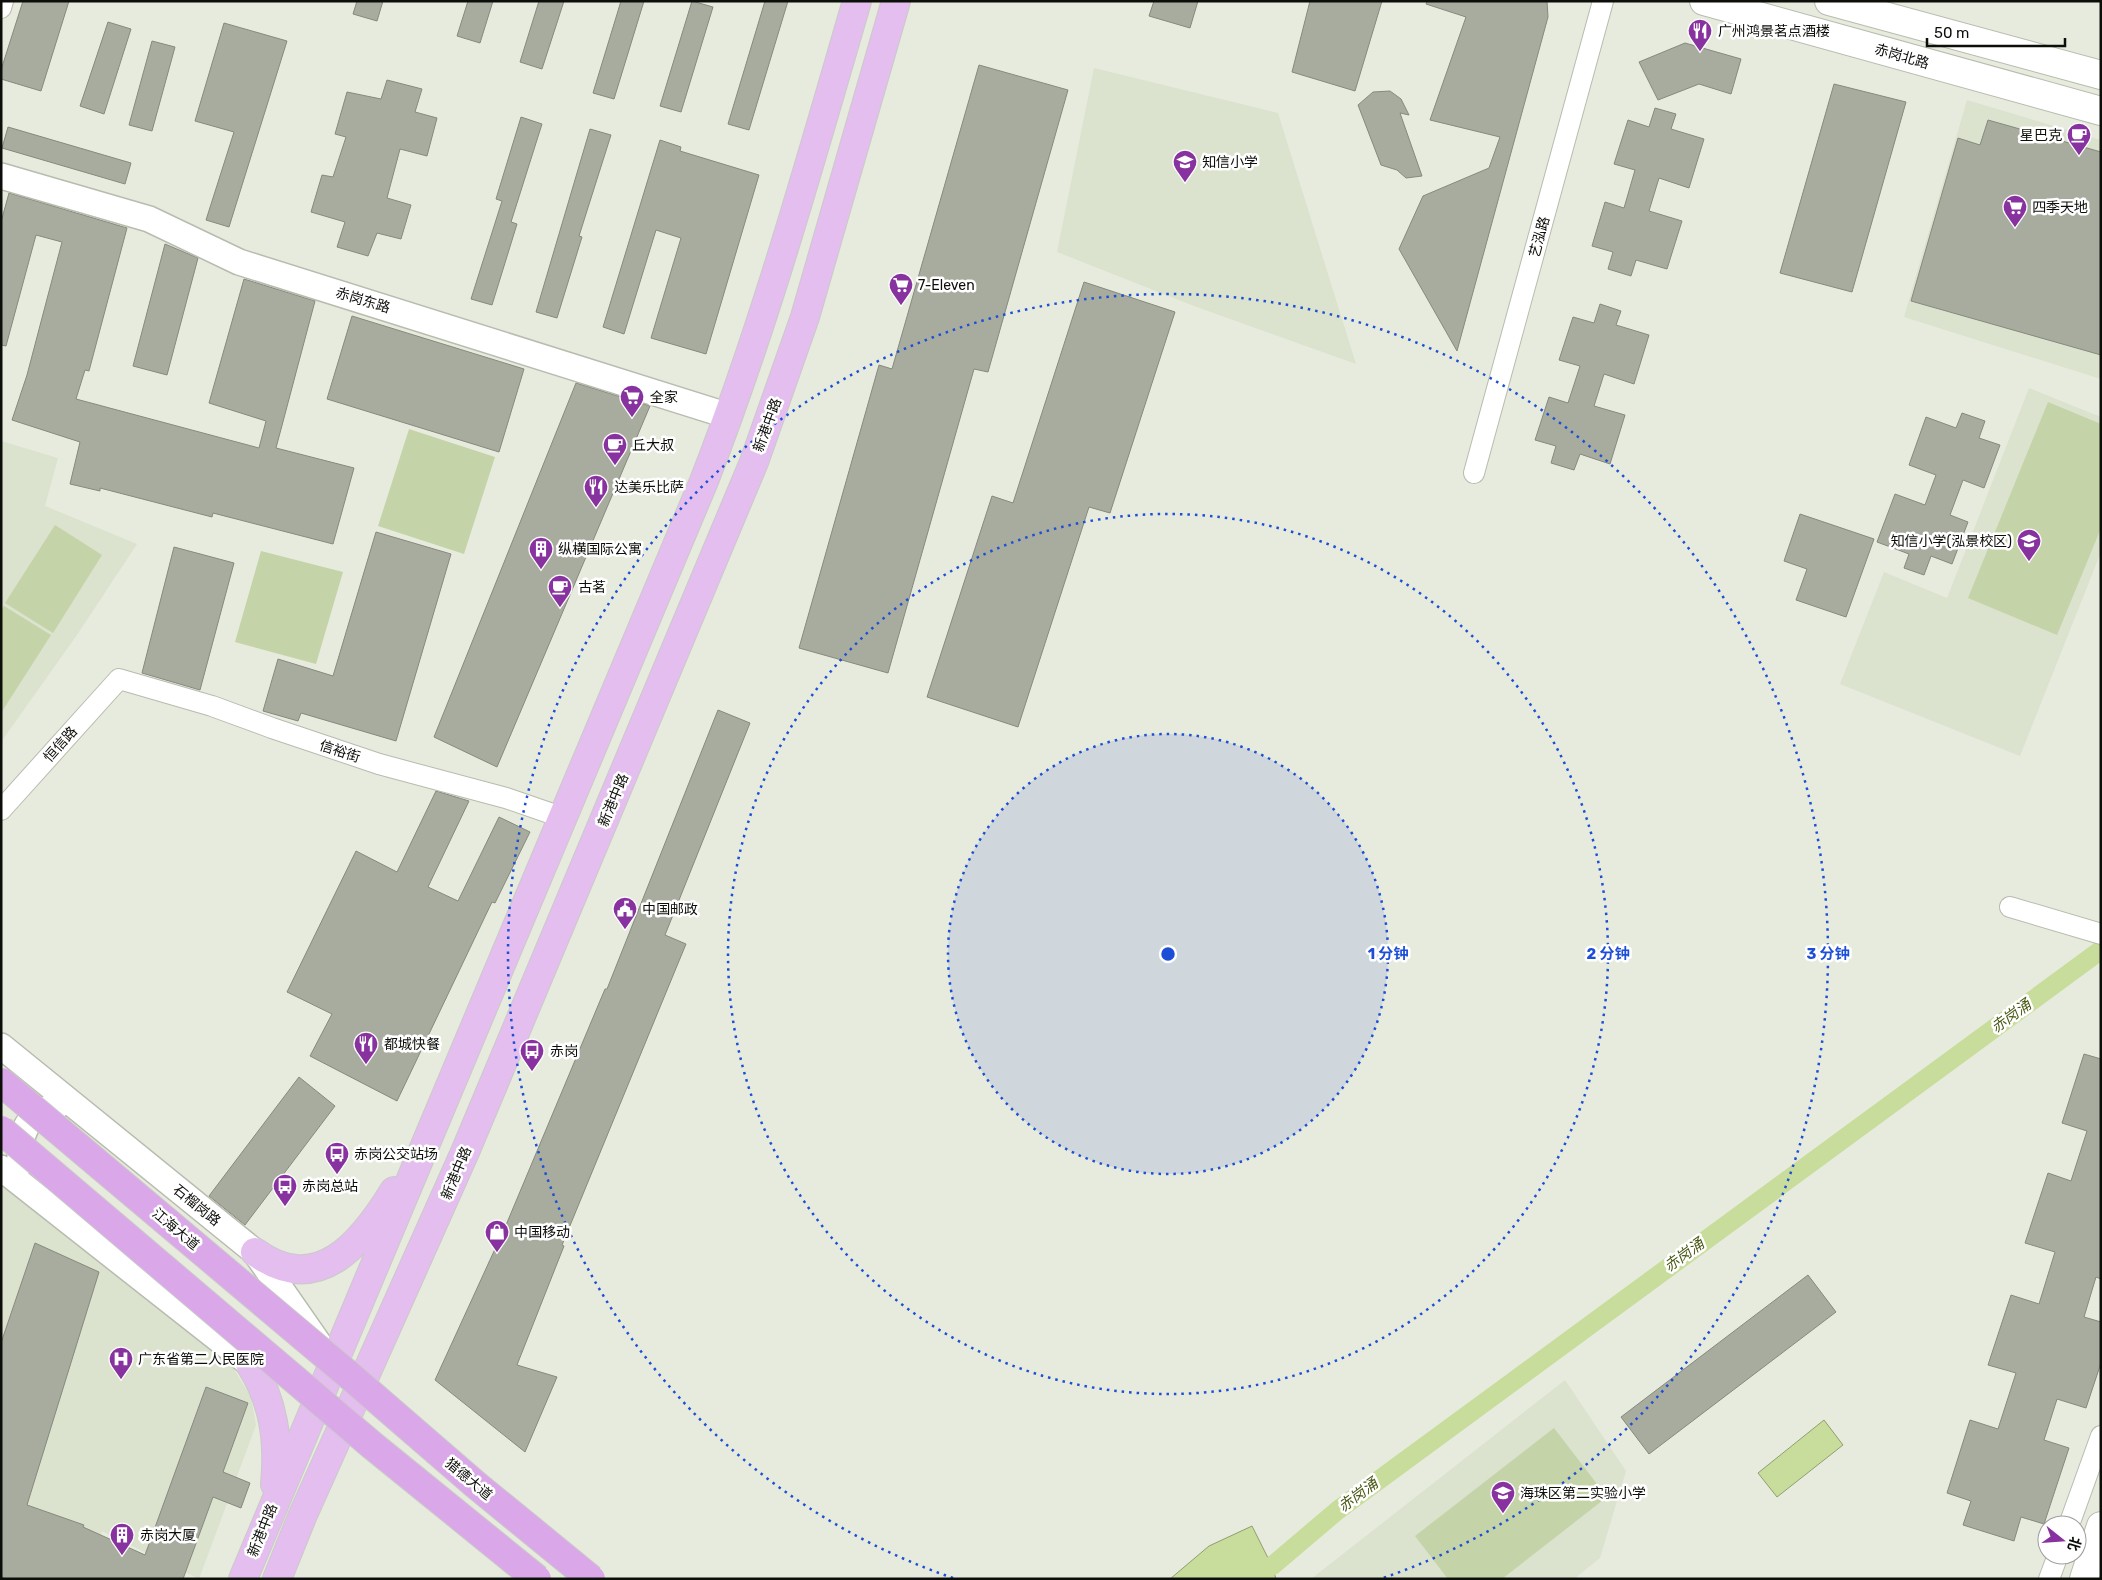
<svg xmlns="http://www.w3.org/2000/svg" width="2102" height="1580" viewBox="0 0 2102 1580" font-family="Rubik,'Noto Sans SC',sans-serif">
<style>
.built{fill:#dbe2cd}
.green{fill:#c5d3a9}
.water{fill:#c8dc9c;stroke:#909e70}
.lines{fill:none;stroke-linecap:round;stroke-linejoin:round}
.canal{stroke:#c8dc9c;stroke-width:19}
.building{fill:#a8ac9f;stroke:#868a7e}
.minor-casing{stroke:#b7bcaf;stroke-width:22}
.tertiary-casing{stroke:#b7bcaf;stroke-width:28}
.secondary-casing{stroke:#b7bcaf;stroke-width:30}
.primary-casing{stroke:#cacac9;stroke-width:30}
.minor{stroke:#fff;stroke-width:20}
.tertiary{stroke:#fff;stroke-width:25}
.secondary{stroke:#fff;stroke-width:28}
.primary{stroke:#e3beee;stroke-width:28}
.trunk-bridge-casing{stroke:#cacac9;stroke-width:30;stroke-linecap:butt}
.trunk-bridge{stroke:#daa8e8;stroke-width:28}
.ring{fill:none;stroke:#1d4ed8;stroke-width:2.5;stroke-dasharray:2.5 5}
.labels{text-anchor:middle;stroke-width:5;stroke-linejoin:round;paint-order:stroke}
.poi-label{font-size:14px;fill:#0c0e09;stroke:#fff;text-anchor:start}
.street-label{font-size:14px;fill:#0c0e09;stroke:#fff}
.water-label{font-size:15px;font-style:italic;fill:#485814;stroke:#fff}
.centre{fill:#1d4ed8;stroke:#fff;stroke-width:2.5}
.ring-label{font-size:15px;text-anchor:middle;font-weight:bold;fill:#1d4ed8;stroke:#fff;stroke-width:5;stroke-linejoin:round;paint-order:stroke}
</style>
<rect width="100%" height="100%" fill="#e7ebdd"/>
<path class="built" d="M 1094,68 L 1278,113 L 1356,364 L 1194,306 L 1057,252 Z
M 1967,100 L 2101,140 L 2101,379 L 1904,317 Z
M 2029,388 L 2101,417 L 2101,552 L 2020,756 L 1840,684 L 1884,572 L 1947,598 Z
M 1,441 L 58,458 L 45,506 L 137,544 L 79,632 L 1,742 Z
M 1,1182 L 230,1363 L 251,1397 L 256,1425 L 199,1579 L 102,1531 L 82,1579 L 1,1579 Z
M 1565,1380 L 1626,1471 L 1600,1558 L 1574,1579 L 1311,1579 Z"/>
<path class="green" d="M 2048,402 L 2101,424 L 2101,528 L 2057,635 L 1968,598 Z
M 409,429 L 495,457 L 464,554 L 378,526 Z
M 55,525 L 102,555 L 53,633 L 5,603 Z
M 261,551 L 343,572 L 316,664 L 235,642 Z
M 4,606 L 51,635 L 1,713 L 1,610 Z
M 1554,1428 L 1607,1497 L 1502,1579 L 1448,1579 L 1415,1536 Z"/>
<path class="water" d="M 1824,1420 L 1843,1445 L 1777,1497 L 1758,1473 Z
M 1252,1526 L 1272,1566 L 1276,1579 L 1170,1579 L 1209,1546 Z"/>
<g class="lines">
<path class="canal" d="M 1272,1566 L 1338,1510 L 2101,950"/>
</g>
<path class="building" d="M 23,1 L 69,1 L 41,91 L 1,79 L 1,70 Z
M 357,1 L 383,1 L 377,21 L 353,14 Z
M 468,1 L 493,1 L 480,43 L 457,36 Z
M 539,1 L 564,1 L 542,69 L 520,62 Z
M 621,1 L 644,1 L 614,99 L 593,93 Z
M 692,1 L 713,7 L 681,112 L 660,106 Z
M 765,1 L 788,1 L 749,130 L 728,124 Z
M 1154,1 L 1198,1 L 1190,28 L 1149,16 Z
M 1310,1 L 1382,1 L 1355,91 L 1292,72 Z
M 1427,1 L 1547,1 L 1548,17 L 1457,351 L 1399,249 L 1423,196 L 1489,168 L 1500,137 L 1430,120 L 1466,17 L 1426,4 Z
M 108,22 L 131,29 L 104,114 L 80,106 Z
M 224,23 L 287,41 L 229,227 L 206,220 L 234,132 L 195,121 Z
M 152,41 L 175,47 L 152,131 L 129,125 Z
M 1685,43 L 1741,59 L 1731,94 L 1699,84 L 1658,100 L 1639,62 Z
M 979,65 L 1068,90 L 988,372 L 974,369 L 888,673 L 799,648 L 879,365 L 892,369 Z
M 387,80 L 422,89 L 415,112 L 437,118 L 427,156 L 400,149 L 387,198 L 411,205 L 401,239 L 377,233 L 368,256 L 337,247 L 345,222 L 311,212 L 322,175 L 333,177 L 346,137 L 335,134 L 347,92 L 381,99 Z
M 1834,84 L 1906,102 L 1852,292 L 1780,273 Z
M 1390,91 L 1401,99 L 1409,115 L 1400,113 L 1422,176 L 1406,178 L 1397,170 L 1381,165 L 1358,105 L 1373,92 Z
M 1655,108 L 1676,114 L 1671,129 L 1704,139 L 1689,188 L 1659,178 L 1649,211 L 1682,221 L 1667,269 L 1636,260 L 1631,276 L 1608,269 L 1613,252 L 1592,246 L 1605,202 L 1624,208 L 1635,170 L 1614,164 L 1628,120 L 1649,127 Z
M 521,117 L 542,124 L 511,222 L 517,224 L 492,305 L 471,299 L 502,201 L 496,199 Z
M 1988,120 L 2101,152 L 2101,355 L 1911,301 L 1958,138 L 1980,145 Z
M 8,127 L 131,163 L 125,184 L 2,148 Z
M 590,129 L 611,135 L 579,236 L 582,237 L 557,318 L 536,312 Z
M 660,140 L 681,147 L 680,151 L 759,175 L 706,354 L 651,338 L 681,238 L 656,230 L 624,334 L 603,327 Z
M 9,193 L 127,228 L 89,371 L 85,370 L 76,399 L 259,448 L 266,421 L 209,403 L 244,279 L 315,301 L 276,448 L 354,468 L 333,544 L 213,513 L 212,517 L 100,488 L 100,491 L 70,484 L 80,442 L 12,420 L 27,375 L 62,242 L 36,235 L 6,346 L 1,345 L 1,222 Z
M 165,244 L 198,258 L 167,375 L 133,366 Z
M 1084,282 L 1175,312 L 1110,513 L 1089,507 L 1018,727 L 927,697 L 992,496 L 1013,503 Z
M 1600,304 L 1621,311 L 1616,325 L 1649,335 L 1634,384 L 1604,374 L 1594,406 L 1625,415 L 1610,464 L 1580,454 L 1574,470 L 1551,463 L 1556,446 L 1535,440 L 1549,397 L 1568,403 L 1580,366 L 1559,360 L 1573,317 L 1594,323 Z
M 352,316 L 524,369 L 499,452 L 327,399 Z
M 576,383 L 650,406 L 497,767 L 434,737 Z
M 1962,413 L 1985,421 L 1979,438 L 2000,445 L 1984,488 L 1963,480 L 1950,515 L 1968,522 L 1952,564 L 1931,556 L 1924,575 L 1904,568 L 1909,554 L 1877,542 L 1895,494 L 1925,505 L 1936,475 L 1909,465 L 1926,417 L 1956,428 Z
M 1800,514 L 1874,539 L 1846,617 L 1796,600 L 1807,569 L 1784,561 Z
M 376,532 L 451,554 L 396,741 L 301,713 L 298,721 L 263,711 L 278,659 L 333,676 Z
M 174,547 L 234,563 L 200,690 L 142,673 Z
M 718,710 L 750,723 L 665,935 L 686,944 L 562,1245 L 564,1246 L 517,1365 L 557,1377 L 525,1452 L 435,1380 L 506,1225 L 605,989 L 607,989 Z
M 436,791 L 469,801 L 428,887 L 458,901 L 499,817 L 530,832 L 495,903 L 492,902 L 397,1101 L 310,1056 L 332,1014 L 287,992 L 356,851 L 397,872 Z
M 2084,1054 L 2101,1059 L 2101,1279 L 2096,1277 L 2084,1317 L 2101,1322 L 2101,1363 L 2086,1408 L 2057,1399 L 2044,1440 L 2069,1448 L 2044,1524 L 2021,1517 L 2014,1541 L 1963,1525 L 1971,1501 L 1947,1493 L 1970,1420 L 1998,1429 L 2016,1373 L 1988,1365 L 2011,1295 L 2039,1304 L 2055,1252 L 2025,1243 L 2048,1173 L 2071,1181 L 2087,1131 L 2062,1123 Z
M 299,1077 L 335,1106 L 245,1225 L 209,1196 Z
M 35,1243 L 99,1272 L 27,1505 L 84,1525 L 83,1527 L 145,1555 L 206,1387 L 248,1403 L 223,1472 L 250,1483 L 241,1508 L 213,1497 L 183,1579 L 7,1579 L 1,1577 L 1,1343 Z
M 1808,1275 L 1836,1312 L 1649,1454 L 1621,1417 Z"/>
<g class="lines">
<defs>
<path id="minor" d="M 1,8 L 3,1
M 1474,473 L 1603,1
M 1,810 L 119,679 L 212,706 L 272,728 L 379,764 L 506,798 L 564,818
M 2010,907 L 2101,934
M 2069,1525 L 2101,1436
M 2049,1579 L 2058,1555"/>
<path id="tertiary" d="M 1,176 L 149,219 L 239,262 L 729,416
M 1,1046 L 255,1252 L 319,1344
M 20,1164 C 19,1136 26,1111 57,1106
M 1,1168 L 250,1364 L 270,1370"/>
<path id="secondary" d="M 1704,1 L 2101,111
M 1829,1 L 2101,75
M 2084,1579 L 2101,1526"/>
<path id="primary" d="M 255,1252 C 318,1298 362,1243 394,1191
M 250,1364 C 274,1401 279,1441 275,1484
M 243,1579 L 704,481 C 765,324 810,162 857,1
M 277,1579 L 302,1517 L 465,1152 L 754,462 L 805,317 L 896,1"/>
</defs>
<use href="#minor" class="minor-casing"/>
<use href="#tertiary" class="tertiary-casing"/>
<use href="#secondary" class="secondary-casing"/>
<use href="#primary" class="primary-casing"/>
<use href="#minor" class="minor"/>
<use href="#tertiary" class="tertiary"/>
<use href="#secondary" class="secondary"/>
<use href="#primary" class="primary"/>
<defs>
<path id="trunk-bridge" d="M 1,1082 L 350,1376 L 476,1485 L 591,1579
M 1,1130 L 373,1446 L 537,1579"/>
</defs>
<use href="#trunk-bridge" class="trunk-bridge-casing"/>
<use href="#trunk-bridge" class="trunk-bridge"/>
</g>
<circle cx="1168" cy="954" r="220" fill="#1d4ed8" fill-opacity=".12"/>
<g class="ring">
<circle cx="1168" cy="954" r="220"/>
<circle cx="1168" cy="954" r="440"/>
<path d="M953 1578A660 660 0 1 1 1383 1578"/>
</g>
<defs>
<symbol id="restaurant-pin" viewBox="-11 -11 22 30"><path d="M0 17L-7.5 6A9.5 9.5 0 1 1 7.5 6Z" fill="#88329f" stroke="#fff"/><path d="M-5-6h1v4h1v-4h1v4h1v-4h1v5L-1.5 .5V6h-2V.5L-5-1ZM5-6V6H3V1.5H1.5Q1.5-4 5-6Z" fill="#fff"/></symbol>
<symbol id="cafe-pin" viewBox="-11 -11 22 30"><path d="M0 17L-7.5 6A9.5 9.5 0 1 1 7.5 6Z" fill="#88329f" stroke="#fff"/><path d="M-5.5-4.5H6V0H3Q3 3.5 0 3.5H-2.5Q-5.5 3.5-5.5 0ZM3-3.2v2h1.7v-2ZM-6 4.5H4V6H-6Z" fill="#fff"/></symbol>
<symbol id="school-pin" viewBox="-11 -11 22 30"><path d="M0 17L-7.5 6A9.5 9.5 0 1 1 7.5 6Z" fill="#88329f" stroke="#fff"/><path d="M0-5L7-2L0 1L-7-2ZM-4 1L0 2.5L4 1V4Q0 6-4 4Z" fill="#fff"/></symbol>
<symbol id="supermarket-pin" viewBox="-11 -11 22 30"><path d="M0 17L-7.5 6A9.5 9.5 0 1 1 7.5 6Z" fill="#88329f" stroke="#fff"/><path d="M-6-5.5h2.5l.6 2H6L4.5 2H-2.5L-4.4-4H-6ZM-1.5 3.2a1.3 1.3 0 1 0 .1 0ZM3 3.2a1.3 1.3 0 1 0 .1 0Z" fill="#fff"/></symbol>
<symbol id="building-pin" viewBox="-11 -11 22 30"><path d="M0 17L-7.5 6A9.5 9.5 0 1 1 7.5 6Z" fill="#88329f" stroke="#fff"/><path d="M-4-6H4V6H1V3H-1V6H-4ZM-2.5-4.3h1.7v1.8h-1.7ZM.8-4.3h1.7v1.8H.8ZM-2.5-1h1.7V.8h-1.7ZM.8-1h1.7V.8H.8Z" fill="#fff"/></symbol>
<symbol id="civic-pin" viewBox="-11 -11 22 30"><path d="M0 17L-7.5 6A9.5 9.5 0 1 1 7.5 6Z" fill="#88329f" stroke="#fff"/><path d="M-.6-6.5H3V-4.5H.6V-3L4-1V1h2V6H-6V1h2V-1L-.6-3ZM-1.2 2.5V6h2.4V2.5Z" fill="#fff"/></symbol>
<symbol id="bus-pin" viewBox="-11 -11 22 30"><path d="M0 17L-7.5 6A9.5 9.5 0 1 1 7.5 6Z" fill="#88329f" stroke="#fff"/><path d="M-5-6H5V4H4V6H2V4H-2V6H-4V4H-5ZM-3.5-4V0h7V-4ZM-3.5 1.2v1.5H-2V1.2ZM2 1.2v1.5H3.5V1.2Z" fill="#fff"/></symbol>
<symbol id="shop-pin" viewBox="-11 -11 22 30"><path d="M0 17L-7.5 6A9.5 9.5 0 1 1 7.5 6Z" fill="#88329f" stroke="#fff"/><path d="M-5-2.5h2.3a2.7 3.5 0 0 1 5.4 0H5L5.5 6h-11ZM-1.5-2.5h3a1.5 2.3 0 0 0-3 0Z" fill="#fff"/></symbol>
<symbol id="hospital-pin" viewBox="-11 -11 22 30"><path d="M0 17L-7.5 6A9.5 9.5 0 1 1 7.5 6Z" fill="#88329f" stroke="#fff"/><path d="M-5-5h3v3.5h4V-5h3V5h-3V1.5h-4V5h-3Z" fill="#fff"/></symbol>
</defs>
<g fill-rule="evenodd">
<use href="#restaurant-pin" x="1686" y="17" width="28" height="38"/>
<use href="#cafe-pin" x="2065" y="121" width="28" height="38"/>
<use href="#school-pin" x="1171" y="148" width="28" height="38"/>
<use href="#supermarket-pin" x="2001" y="193" width="28" height="38"/>
<use href="#supermarket-pin" x="887" y="271" width="28" height="38"/>
<use href="#supermarket-pin" x="618" y="383" width="28" height="38"/>
<use href="#cafe-pin" x="601" y="431" width="28" height="38"/>
<use href="#restaurant-pin" x="582" y="473" width="28" height="38"/>
<use href="#school-pin" x="2015" y="527" width="28" height="38"/>
<use href="#building-pin" x="527" y="535" width="28" height="38"/>
<use href="#cafe-pin" x="546" y="573" width="28" height="38"/>
<use href="#civic-pin" x="611" y="895" width="28" height="38"/>
<use href="#restaurant-pin" x="352" y="1030" width="28" height="38"/>
<use href="#bus-pin" x="518" y="1037" width="28" height="38"/>
<use href="#bus-pin" x="323" y="1140" width="28" height="38"/>
<use href="#bus-pin" x="271" y="1172" width="28" height="38"/>
<use href="#shop-pin" x="483" y="1218" width="28" height="38"/>
<use href="#hospital-pin" x="107" y="1345" width="28" height="38"/>
<use href="#school-pin" x="1489" y="1479" width="28" height="38"/>
<use href="#building-pin" x="108" y="1521" width="28" height="38"/>
</g>
<g class="labels">
<g class="poi-label">
<text x="1718" y="36">广州鸿景茗点酒楼</text>
<text x="2062" y="140" text-anchor="end">星巴克</text>
<text x="1202" y="167">知信小学</text>
<text x="2032" y="212">四季天地</text>
<text x="918" y="290">7-Eleven</text>
<text x="650" y="402">全家</text>
<text x="632" y="450">丘大叔</text>
<text x="614" y="492">达美乐比萨</text>
<text x="2012" y="546" text-anchor="end">知信小学(泓景校区)</text>
<text x="558" y="554">纵横国际公寓</text>
<text x="578" y="592">古茗</text>
<text x="642" y="914">中国邮政</text>
<text x="384" y="1049">都城快餐</text>
<text x="550" y="1056">赤岗</text>
<text x="354" y="1159">赤岗公交站场</text>
<text x="302" y="1191">赤岗总站</text>
<text x="514" y="1237">中国移动</text>
<text x="138" y="1364">广东省第二人民医院</text>
<text x="1520" y="1498">海珠区第二实验小学</text>
<text x="140" y="1540">赤岗大厦</text>
</g>
<g class="street-label">
<text transform="translate(1902 56) rotate(16)" y="5">赤岗北路</text>
<text transform="translate(1539 237) rotate(-75)" y="5">艺泓路</text>
<text transform="translate(363 300) rotate(17)" y="5">赤岗东路</text>
<text transform="translate(767 425) rotate(-70)" y="5">新港中路</text>
<text transform="translate(60 744) rotate(-48)" y="5">恒信路</text>
<text transform="translate(340 751) rotate(18)" y="5">信裕街</text>
<text transform="translate(613 800) rotate(-67)" y="5">新港中路</text>
<text transform="translate(456 1173) rotate(-67)" y="5">新港中路</text>
<text transform="translate(197 1205) rotate(39)" y="5">石榴岗路</text>
<text transform="translate(176 1229) rotate(40)" y="5">江海大道</text>
<text transform="translate(469 1479) rotate(40)" y="5">猎德大道</text>
<text transform="translate(262 1530) rotate(-68)" y="5">新港中路</text>
</g>
<g class="water-label">
<text transform="translate(2011 1016) rotate(-36)" y="5">赤岗涌</text>
<text transform="translate(1684 1255) rotate(-36)" y="5">赤岗涌</text>
<text transform="translate(1358 1495) rotate(-37)" y="5">赤岗涌</text>
</g>
</g>
<circle cx="1168" cy="954" r="8" class="centre"/>
<g class="ring-label">
<text x="1388" y="959">1 分钟</text>
<text x="1608" y="959">2 分钟</text>
<text x="1828" y="959">3 分钟</text>
</g>
<rect width="2102" height="1580" fill="none" stroke="#0c0e09" stroke-width="5"/>
<g transform="translate(2062 1540) rotate(107)"><circle r="24" fill="#ffffff" stroke="#9e9f9d"/>
<path d="M0-4L9 19L0 12L-9 19Z" fill="#88329f"/>
<text y="-8" font-size="14" font-weight="bold" text-anchor="middle" fill="#0c0e09">北</text>
</g>
<path d="M1927 38v8h138v-8" fill="none" stroke="#0c0e09" stroke-width="2.5"/>
<text x="1934" y="38" font-size="15" fill="#0c0e09" stroke="#ffffff" stroke-width="4" paint-order="stroke">50 m</text>
</svg>
